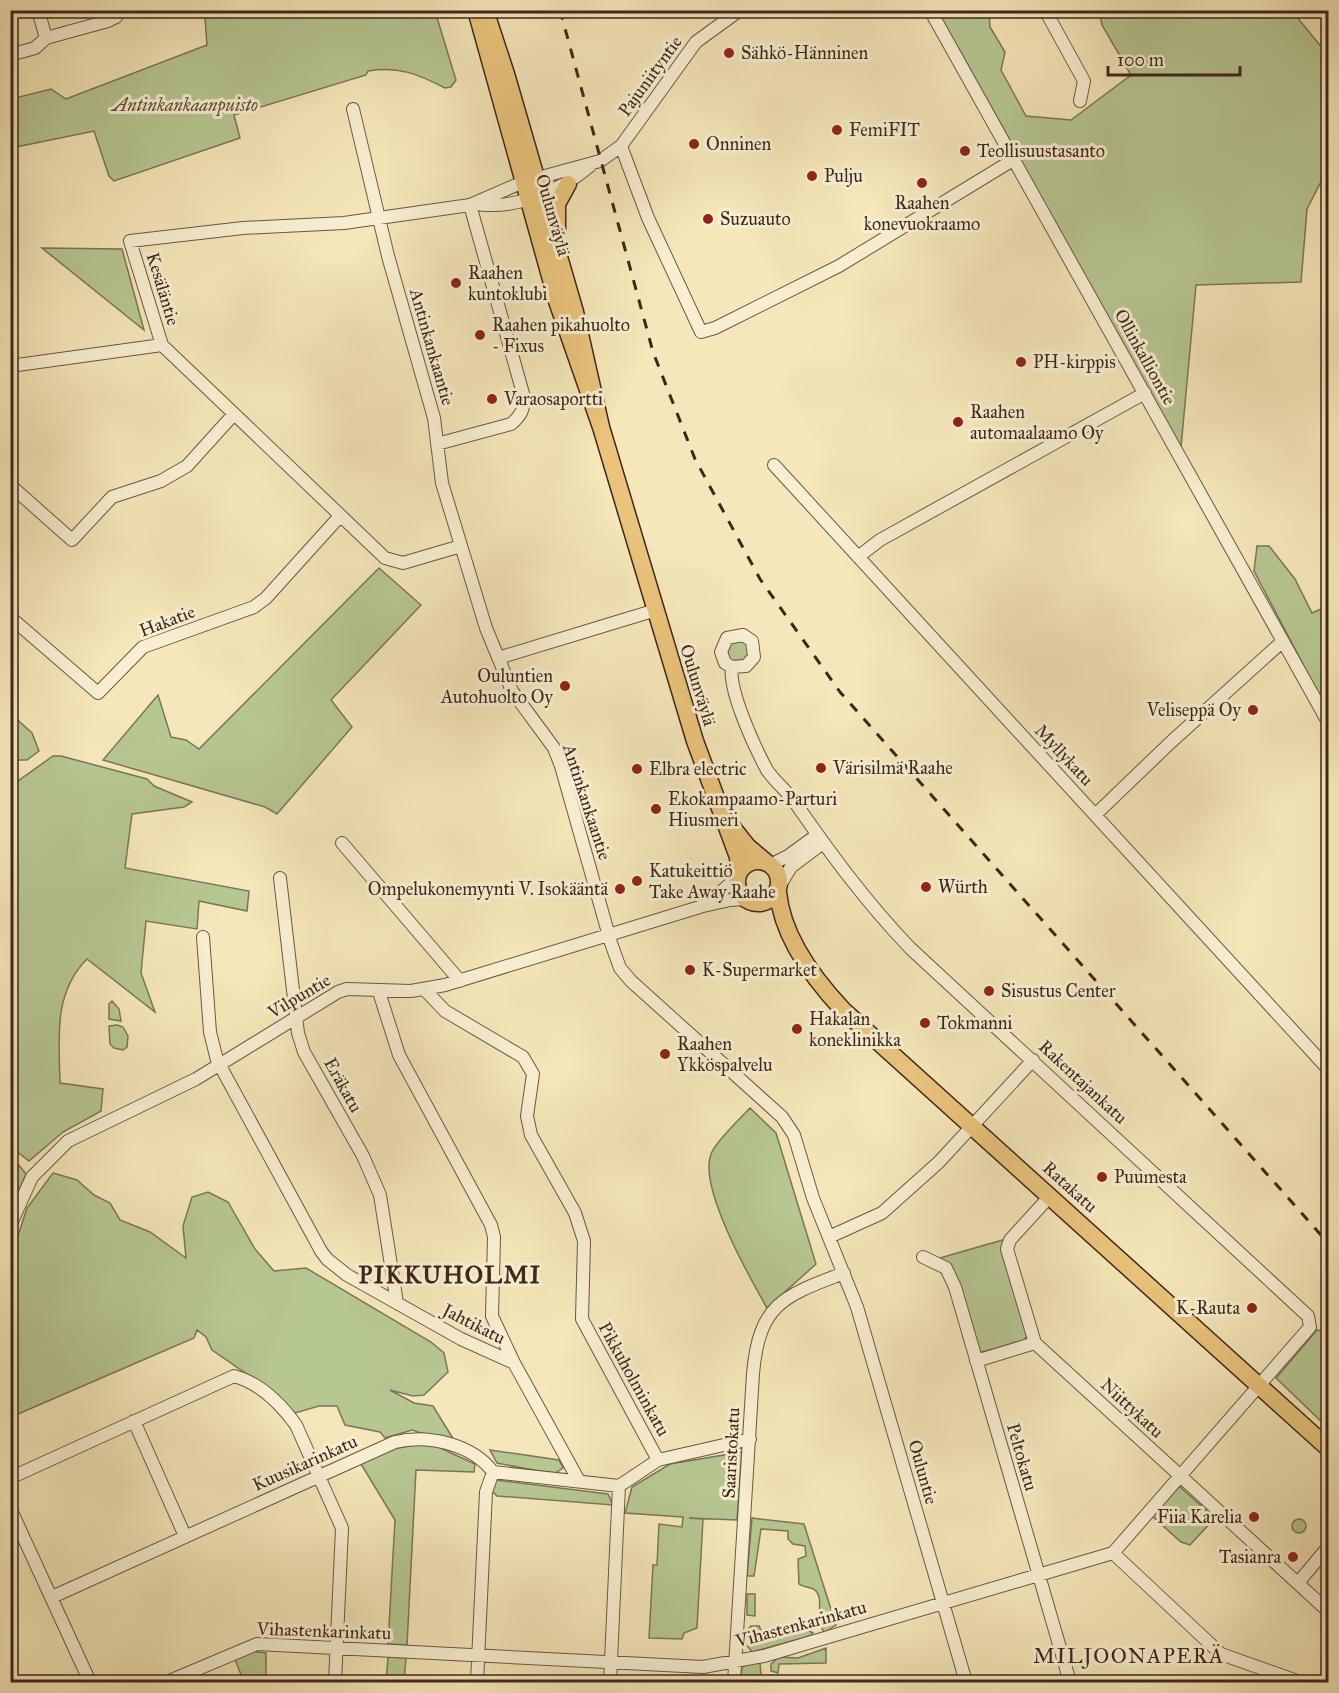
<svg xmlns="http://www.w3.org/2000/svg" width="1339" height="1693" viewBox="0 0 1339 1693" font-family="'IM FELL Great Primer',serif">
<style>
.green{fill:#b7c792;stroke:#7b7657;stroke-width:1.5}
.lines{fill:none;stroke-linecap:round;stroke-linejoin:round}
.minor-casing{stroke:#6c5643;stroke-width:14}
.major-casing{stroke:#3f261c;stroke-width:19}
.minor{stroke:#f8efd2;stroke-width:12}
.major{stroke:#eac47c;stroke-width:16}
.rail{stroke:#3f261c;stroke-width:3;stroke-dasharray:10 10;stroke-linecap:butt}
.poi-dot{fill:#8f2418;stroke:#f8efd2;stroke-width:2}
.labels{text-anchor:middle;stroke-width:6;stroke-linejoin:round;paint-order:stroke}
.poi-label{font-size:18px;fill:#3f261c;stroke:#f8efd2;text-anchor:start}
.street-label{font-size:18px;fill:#3f261c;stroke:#f8efd2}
.park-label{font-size:18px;font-style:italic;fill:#5d4e3a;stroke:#f8efd2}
.quarter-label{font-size:21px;letter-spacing:1.5px;fill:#3f261c;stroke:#f8efd2}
.district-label{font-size:24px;font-weight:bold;letter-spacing:1.5px;fill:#3f261c;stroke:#f8efd2}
</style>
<rect width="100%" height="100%" fill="#f5e7b9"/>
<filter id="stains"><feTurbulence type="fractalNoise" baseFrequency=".00333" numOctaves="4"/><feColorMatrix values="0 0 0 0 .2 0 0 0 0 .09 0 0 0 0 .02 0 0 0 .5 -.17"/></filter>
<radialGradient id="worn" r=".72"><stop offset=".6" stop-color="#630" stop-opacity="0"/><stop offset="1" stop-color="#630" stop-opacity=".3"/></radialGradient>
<path class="green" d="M 230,10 L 435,11 L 456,80 L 451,87 L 445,88 C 418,74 399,66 368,71 L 366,75 L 234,115 L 240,138 L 114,181 L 109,176 L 94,131 L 11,148 L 11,99 L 51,89 L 66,99 L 207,45 L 205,18 Z
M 936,11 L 989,11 L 990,27 L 1005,52 L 1001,70 L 1026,116 L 1071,120 L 1131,75 L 1102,25 L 1099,11 L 1292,11 L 1328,55 L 1328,168 L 1307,209 L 1301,282 L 1196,285 L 1181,447 Z
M 42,248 L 122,249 L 144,330 Z
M 1257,546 L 1269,546 L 1295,579 L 1312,613 L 1328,606 L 1328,712 L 1254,571 Z
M 379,568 L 421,605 L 331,700 L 352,727 L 277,814 L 265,807 L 103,760 L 158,695 L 171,737 L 186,740 L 199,749 Z
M 744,640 L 751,649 L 746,660 L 731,661 L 727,655 L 729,643 Z
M 11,714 L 32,733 L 39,751 L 27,760 L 11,760 Z
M 53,756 L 61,756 L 147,779 L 154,786 L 192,802 L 184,807 L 132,814 L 125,868 L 249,891 L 247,911 L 199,901 L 197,929 L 146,921 L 141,973 L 155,1012 L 87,959 C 53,993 59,1039 60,1083 L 103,1089 L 101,1111 L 63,1132 L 29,1161 L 11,1147 L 11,786 Z
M 112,1001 L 119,1009 L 121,1021 L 109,1019 L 109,1004 Z
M 117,1025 L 123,1027 L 128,1036 L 127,1047 L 123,1050 L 114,1048 L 110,1044 L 109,1026 Z
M 750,1108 L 776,1133 L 816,1264 L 767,1308 C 750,1278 698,1187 711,1154 C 716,1141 740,1119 750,1108 Z
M 11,1155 L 26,1174 L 11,1209 Z
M 53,1173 L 77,1180 L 94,1195 L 110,1203 L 120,1220 L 150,1232 L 186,1258 L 183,1226 L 192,1197 L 208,1192 L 228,1202 L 255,1249 L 274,1271 L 306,1268 L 431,1342 L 444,1353 L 448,1372 L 424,1395 L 413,1396 L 390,1390 L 414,1403 L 433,1406 L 457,1445 L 412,1430 L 385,1438 L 380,1432 L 345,1425 L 337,1406 L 319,1406 L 295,1413 L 257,1381 L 212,1350 L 206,1337 L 197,1330 L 194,1338 L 11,1417 L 11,1257 L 27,1208 Z
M 1006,1239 L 1029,1334 L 1022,1342 L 981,1352 L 977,1350 C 970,1325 962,1269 940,1258 Z
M 1317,1330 L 1326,1332 L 1328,1340 L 1328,1428 L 1276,1378 Z
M 415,1445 L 434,1445 L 475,1464 L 474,1472 L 416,1470 L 407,1645 L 388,1644 L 395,1520 L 361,1464 L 393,1449 Z
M 490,1450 L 559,1460 L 563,1468 L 554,1474 L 497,1463 Z
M 742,1452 L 737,1520 L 689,1518 L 703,1519 L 697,1628 L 684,1633 L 682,1639 L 649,1638 L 653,1565 L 657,1565 L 659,1524 L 682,1527 L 683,1517 L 625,1513 L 632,1487 L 670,1464 Z
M 496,1480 L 608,1494 L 613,1505 L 497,1496 L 491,1490 Z
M 1179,1486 L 1215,1518 L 1190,1545 L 1181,1542 L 1152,1516 Z
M 752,1518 L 804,1524 L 836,1625 L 824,1633 C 815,1617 824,1599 816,1591 C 811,1586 804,1588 799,1584 L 798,1559 L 806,1556 L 805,1546 L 793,1544 L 788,1539 L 788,1531 L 761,1529 L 754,1576 L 747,1576 Z
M1292 1526a7 7 0 1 1 14 0a7 7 0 1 1-14 0Z
M 747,1594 L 755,1594 L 755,1616 L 747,1615 Z
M 751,1626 L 759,1626 L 762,1632 L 802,1631 L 803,1627 L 813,1633 L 810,1636 L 752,1652 L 745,1643 L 745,1632 Z
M 826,1648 L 826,1663 L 779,1664 L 778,1673 L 771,1671 L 771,1664 L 779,1657 L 798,1658 Z
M 251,1651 L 266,1653 L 266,1682 L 244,1682 L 234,1657 Z
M 388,1657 L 406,1658 L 404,1682 L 386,1682 Z
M 756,1661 L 760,1663 L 761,1676 L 753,1678 L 752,1682 L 740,1682 L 742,1667 Z"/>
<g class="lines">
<defs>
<path id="minor" d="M 38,10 L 46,38
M 930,10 L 1328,722
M 1045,10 L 1084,81 L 1080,101
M 46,38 L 108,21 L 116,17 L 121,10
M 10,55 L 35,48 L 46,38
M 353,109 L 388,256 L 434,418 L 442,483 L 486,628 L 512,691 L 554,748 L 561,766 L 611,943 L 620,968 L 631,981 L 782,1117 L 794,1135 L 813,1198 L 857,1307 L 966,1682
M 621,146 L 648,218 L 701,332 L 715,328 L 839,266 L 1013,160
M 478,204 C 515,210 562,190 590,166
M 10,366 L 162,345
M 437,444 L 511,424 C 521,416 524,409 524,397 L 470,205
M 774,465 L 1328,1069
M 10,485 L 72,540 L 112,497 L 161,481 L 187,466 L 234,414
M 461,546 L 403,563 L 385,558 L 162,345 L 130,241 L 243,228 L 344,223 L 470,205 L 523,182 L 600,161 L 621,146 L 696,42 L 740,10
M 858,557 L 880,540 L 1145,393
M 10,617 L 98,693 L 143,647 L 254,607 L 266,598 L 340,516
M 498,658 L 656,610
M 1095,815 L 1171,742 L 1283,641
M 342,843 L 460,981
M 770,865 L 788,856 L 817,835
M 280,878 L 298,1033 L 304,1052 L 363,1156 L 380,1195 L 397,1303
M 780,885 L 791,867 L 823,843
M 707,904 L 738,877
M 203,937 L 210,1032 L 217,1060 L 321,1251 L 327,1259 L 347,1275 L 461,1339 L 514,1363 L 579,1481
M 425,990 L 445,1011 L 523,1057 L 533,1074 L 527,1116 L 531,1135 L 575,1213 L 584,1241 L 582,1319 L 658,1460
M 379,992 L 399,1055 L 491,1225 L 494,1237 L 492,1316 L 514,1363
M 1050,1196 L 1010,1240 L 1007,1249 L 1035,1343 L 1328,1611
M 10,1226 L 32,1177 L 68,1141 L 196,1079 L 338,992 L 347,989 L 411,991 L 445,985 L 703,906 L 730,900 L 745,899
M 829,1237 L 882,1213 L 939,1162 L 1033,1060
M 923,1257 L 946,1268 L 955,1287 L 1070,1682
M 976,1361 L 1035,1343
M 134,1421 L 185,1536
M 10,1478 L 234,1376 C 260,1383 280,1403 296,1425 L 342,1528 L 335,1682
M 10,1508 L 90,1682
M 1113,1553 L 1221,1654 L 1300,1682
M 1298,1583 L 1328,1547
M 52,1597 L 395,1442 C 428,1434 472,1444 493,1472 L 619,1486 L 658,1460 L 750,1439
M 167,1682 L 257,1644 L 703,1667 L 764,1656 L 1113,1553 L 1310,1327 L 1308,1316 L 910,948 C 866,902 830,853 794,801 C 786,790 774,781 767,770 C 755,748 728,690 732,667 L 725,663 L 721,652 L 727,638 L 743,635 L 752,641 L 754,657 L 746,666 L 732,667
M 477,1682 L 486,1492 L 493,1472
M 610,1682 L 619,1486
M 734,1682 L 753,1374 C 759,1304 783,1296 844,1273"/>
<path id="major" d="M 476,10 L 557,301 L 601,427 L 575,312 L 506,74 L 485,10
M 557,229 L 557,204 L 568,184
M 601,427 L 695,741 L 738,857 L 739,873
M 732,827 L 747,846 L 767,863
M737 882a21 21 0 1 1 42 0a21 21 0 1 1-42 0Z
M 778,892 C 782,936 813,978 843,1010 L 1328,1448"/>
</defs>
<use href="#minor" class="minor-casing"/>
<use href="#major" class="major-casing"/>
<use href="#minor" class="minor"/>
<use href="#major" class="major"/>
<path class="rail" d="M 560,10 L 653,352 L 695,459 L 760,579 L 840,692 L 1328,1243"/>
</g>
<g class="poi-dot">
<circle cx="729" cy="53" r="6"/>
<circle cx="837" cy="130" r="6"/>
<circle cx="694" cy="144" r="6"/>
<circle cx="965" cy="151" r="6"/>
<circle cx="812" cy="176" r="6"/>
<circle cx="922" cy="183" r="6"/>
<circle cx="708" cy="219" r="6"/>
<circle cx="456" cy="283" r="6"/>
<circle cx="480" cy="335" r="6"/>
<circle cx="1021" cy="362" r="6"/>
<circle cx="492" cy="399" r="6"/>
<circle cx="958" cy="422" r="6"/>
<circle cx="565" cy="686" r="6"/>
<circle cx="1253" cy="710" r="6"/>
<circle cx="821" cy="768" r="6"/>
<circle cx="637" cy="769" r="6"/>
<circle cx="656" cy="809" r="6"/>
<circle cx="637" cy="881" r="6"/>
<circle cx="926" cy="887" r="6"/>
<circle cx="620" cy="889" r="6"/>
<circle cx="690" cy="970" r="6"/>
<circle cx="989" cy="991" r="6"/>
<circle cx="925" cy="1023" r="6"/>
<circle cx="797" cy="1029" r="6"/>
<circle cx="665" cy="1054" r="6"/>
<circle cx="1102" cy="1177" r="6"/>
<circle cx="1252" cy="1308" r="6"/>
<circle cx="1254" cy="1517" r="6"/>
<circle cx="1293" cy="1557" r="6"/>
</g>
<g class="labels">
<g class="poi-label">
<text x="741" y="59">Sähkö-Hänninen</text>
<text x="849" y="136">FemiFIT</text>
<text x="706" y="150">Onninen</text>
<text x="977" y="157">Teollisuustasanto</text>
<text x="824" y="182">Pulju</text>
<text x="922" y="209" text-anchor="middle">Raahen<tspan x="922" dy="21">konevuokraamo</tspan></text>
<text x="720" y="225">Suzuauto</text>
<text x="468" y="279">Raahen<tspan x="468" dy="21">kuntoklubi</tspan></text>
<text x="492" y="331">Raahen pikahuolto<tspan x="492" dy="21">- Fixus</tspan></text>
<text x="1033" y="368">PH-kirppis</text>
<text x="504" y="405">Varaosaportti</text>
<text x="970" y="418">Raahen<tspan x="970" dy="21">automaalaamo Oy</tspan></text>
<text x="553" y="682" text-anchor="end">Ouluntien<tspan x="553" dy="21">Autohuolto Oy</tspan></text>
<text x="1241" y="716" text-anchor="end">Veliseppä Oy</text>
<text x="833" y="774">Värisilmä Raahe</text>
<text x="649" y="775">Elbra electric</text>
<text x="668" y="805">Ekokampaamo-Parturi<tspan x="668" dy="21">Hiusmeri</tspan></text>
<text x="649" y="877">Katukeittiö<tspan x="649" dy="21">Take Away Raahe</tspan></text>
<text x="938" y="893">Würth</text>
<text x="608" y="895" text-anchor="end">Ompelukonemyynti V. Isokääntä</text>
<text x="702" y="976">K-Supermarket</text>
<text x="1001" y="997">Sisustus Center</text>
<text x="809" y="1025">Hakalan<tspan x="809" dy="21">koneklinikka</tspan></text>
<text x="937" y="1029">Tokmanni</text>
<text x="677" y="1050">Raahen<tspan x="677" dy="21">Ykköspalvelu</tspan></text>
<text x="1114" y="1183">Puumesta</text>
<text x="1240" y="1314" text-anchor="end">K-Rauta</text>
<text x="1242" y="1523" text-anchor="end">Fiia Karelia</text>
<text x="1281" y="1563" text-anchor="end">Tasianra</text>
</g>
<g class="street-label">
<text transform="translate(650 76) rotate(-54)" y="6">Pajuniityntie</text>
<text transform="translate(553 215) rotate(74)" y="6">Oulunväylä</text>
<text transform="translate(163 289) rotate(73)" y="6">Kesäläntie</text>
<text transform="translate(432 347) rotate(74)" y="6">Antinkankaantie</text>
<text transform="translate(1145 357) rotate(61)" y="6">Ollinkalliontie</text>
<text transform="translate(167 621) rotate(-21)" y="6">Hakatie</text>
<text transform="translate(698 685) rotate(73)" y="6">Oulunväylä</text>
<text transform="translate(1064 755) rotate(47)" y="6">Myllykatu</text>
<text transform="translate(587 802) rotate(72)" y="6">Antinkankaantie</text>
<text transform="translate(299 996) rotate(-31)" y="6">Vilpuntie</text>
<text transform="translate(1083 1082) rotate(43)" y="6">Rakentajankatu</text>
<text transform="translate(343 1085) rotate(61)" y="6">Eräkatu</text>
<text transform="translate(1070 1187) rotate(42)" y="6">Ratakatu</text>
<text transform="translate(474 1324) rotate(27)" y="6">Jahtikatu</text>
<text transform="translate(634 1379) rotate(61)" y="6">Pikkuholminkatu</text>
<text transform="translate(1132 1408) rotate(43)" y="6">Niittykatu</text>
<text transform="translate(731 1453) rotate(-87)" y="6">Saaristokatu</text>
<text transform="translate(1022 1457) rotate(74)" y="6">Peltokatu</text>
<text transform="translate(305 1463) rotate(-24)" y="6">Kuusikarinkatu</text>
<text transform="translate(923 1472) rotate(74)" y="6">Ouluntie</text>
<text transform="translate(801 1624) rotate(-15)" y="6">Vihastenkarinkatu</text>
<text transform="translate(324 1631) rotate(2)" y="6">Vihastenkarinkatu</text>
</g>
<g class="park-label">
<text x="185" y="111">Antinkankaanpuisto</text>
</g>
<g class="quarter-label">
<text x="1129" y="1663">MILJOONAPERÄ</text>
</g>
<g class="district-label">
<text x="450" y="1283">PIKKUHOLMI</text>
</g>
</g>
<rect width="1339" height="1693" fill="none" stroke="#f5e7b9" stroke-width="36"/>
<rect x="12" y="12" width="1315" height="1669" fill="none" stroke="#3f261c" stroke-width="3"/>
<rect x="18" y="18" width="1303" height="1657" fill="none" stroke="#3f261c" stroke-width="1.5"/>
<path d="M1108 66v9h132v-9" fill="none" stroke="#3f261c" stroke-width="3"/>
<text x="1117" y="66" font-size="18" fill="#3f261c" stroke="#f8efd2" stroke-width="4.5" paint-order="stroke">100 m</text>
<rect width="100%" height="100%" filter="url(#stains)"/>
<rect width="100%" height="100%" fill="url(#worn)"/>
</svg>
